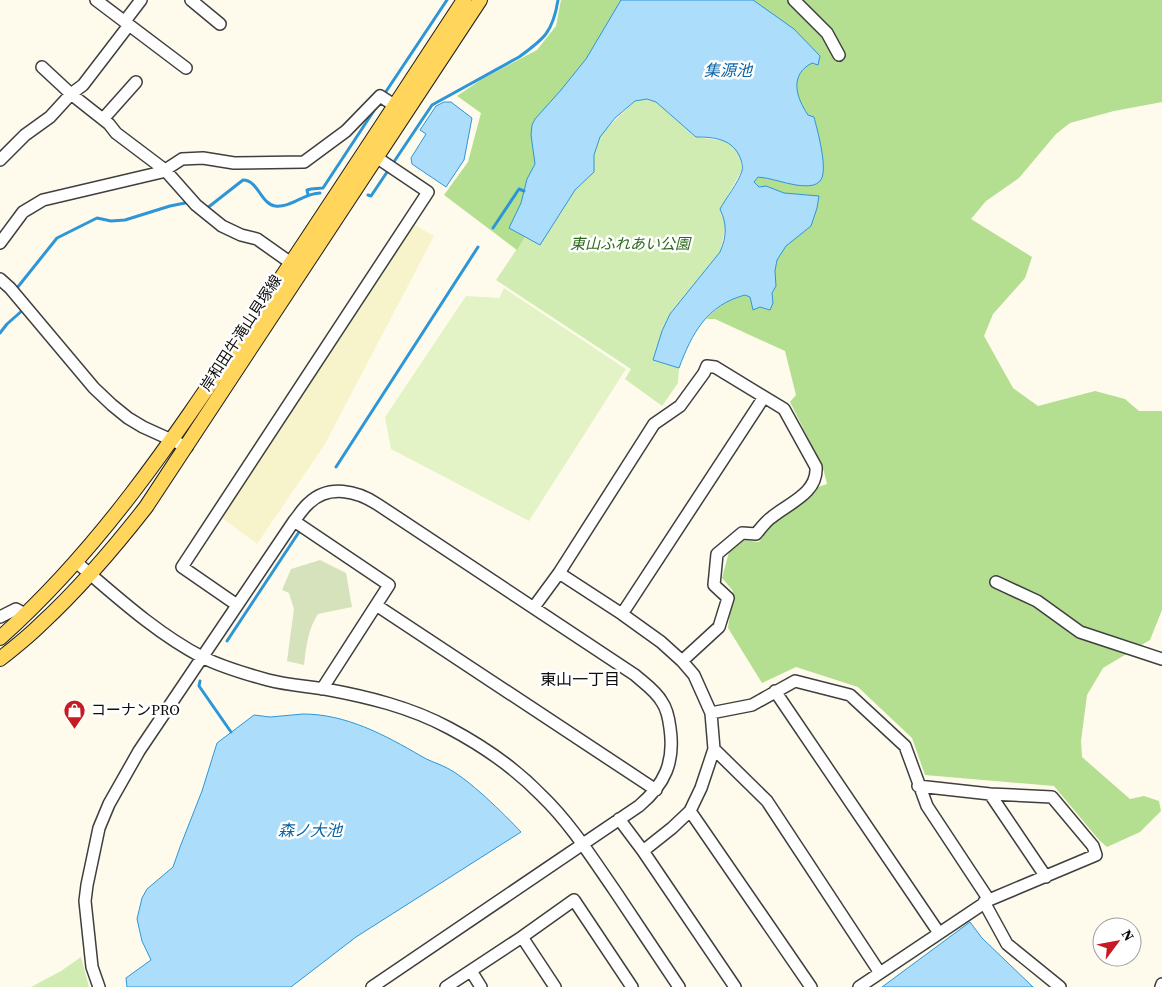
<svg xmlns="http://www.w3.org/2000/svg" width="1162" height="987" viewBox="0 0 1162 987" font-family="'Source Serif 4','Noto Sans JP',serif">
<style>
.farmland{fill:#f7f3ca}
.green{fill:#d1ecb2}
.forest{fill:#b4de90}
.cemetery{fill:#d6e2bb}
.pitch{fill:#e3f3c5}
.water{fill:#acdefb;stroke:#2d96d8}
.lines{fill:none;stroke-linecap:round;stroke-linejoin:round}
.stream{stroke:#2d96d8;stroke-width:3}
.minor-casing{stroke:#3f3f3f;stroke-width:14}
.major-casing{stroke:#1d1d1d;stroke-width:16}
.minor{stroke:#fff;stroke-width:11}
.major{stroke:#ffd55c;stroke-width:14}
.labels{text-anchor:middle;stroke-width:5;stroke-linejoin:round;paint-order:stroke}
.park-label{font-size:15px;font-style:italic;fill:#2a6918;stroke:#fff}
.street-label{font-size:15px;fill:#0c0c0c;stroke:#fff}
.poi-label{font-size:15px;fill:#0c0c0c;stroke:#fff;text-anchor:start}
.water-label{font-size:16px;font-style:italic;fill:#0c65a7;stroke:#fff}
.neighbourhood-label{font-size:16px;fill:#0c0c0c;stroke:#fff}
</style>
<rect width="100%" height="100%" fill="#fffbec"/>
<path class="farmland" d="M 413,224 L 434,236 L 325,444 L 257,544 L 221,517 Z"/>
<path class="green" d="M 647,99 L 656,102 L 696,137 L 726,141 L 733,145 L 740,156 L 742,170 L 720,209 L 726,226 L 720,252 L 670,314 L 662,331 L 653,360 L 679,368 L 678,383 L 662,406 L 625,379 L 631,369 L 496,280 L 525,237 L 540,245 L 575,190 L 594,172 L 594,155 L 600,137 L 604,131 L 635,101 Z
M 81,957 L 89,987 L 31,987 L 61,971 Z"/>
<path class="forest" d="M 561,0 L 1162,0 L 1162,102 L 1114,111 L 1070,123 L 1056,134 L 1019,178 L 986,201 L 971,219 L 1032,257 L 1025,278 L 993,314 L 984,336 L 1013,388 L 1038,406 L 1095,391 L 1125,399 L 1139,411 L 1162,411 L 1162,610 L 1150,640 L 1103,668 L 1087,695 L 1081,741 L 1082,757 L 1130,799 L 1144,796 L 1159,801 L 1161,811 L 1140,832 L 1107,847 L 1099,840 L 1054,786 L 925,775 L 912,738 L 858,687 L 796,667 L 762,683 L 728,628 L 733,591 L 722,578 L 729,552 L 742,540 L 759,542 L 772,521 L 809,496 L 818,487 L 827,484 L 823,468 L 790,402 L 796,395 L 785,351 L 715,319 L 706,319 C 717,307 729,299 745,295 L 750,297 L 752,302 L 760,307 L 769,310 L 746,145 L 661,69 L 578,109 L 525,237 L 517,250 L 444,195 L 468,162 L 481,113 L 457,96 L 482,79 L 537,50 L 556,26 Z"/>
<path class="cemetery" d="M 320,560 L 346,573 L 352,607 L 318,614 C 308,629 306,647 304,665 L 287,661 L 294,609 L 289,593 L 282,590 L 291,569 Z"/>
<path class="pitch" d="M 504,288 L 626,369 L 529,521 L 391,449 L 385,417 L 466,296 L 499,298 Z"/>
<path class="water" d="M 621,0 L 753,0 L 794,29 L 820,56 L 818,65 L 812,63 C 789,75 796,97 808,115 L 814,117 C 817,129 830,174 819,182 C 814,187 803,186 796,185 C 783,183 771,178 758,177 L 754,182 L 759,187 L 766,186 L 784,193 L 819,196 L 817,208 L 811,226 L 786,246 L 777,260 L 775,271 L 776,286 L 772,293 L 773,303 L 770,310 L 760,307 L 753,310 L 750,297 L 745,295 C 707,305 692,333 679,368 L 653,360 L 662,331 L 670,314 L 720,252 C 727,236 727,224 720,209 C 726,198 738,183 742,171 C 743,168 742,163 741,160 C 734,139 715,137 696,137 L 656,102 L 647,99 L 635,101 L 615,118 L 600,137 L 594,155 L 594,172 L 575,190 L 540,245 L 509,228 L 521,203 L 527,179 L 535,164 L 531,135 L 532,125 L 535,119 L 561,90 L 586,59 Z
M 444,102 L 451,102 L 472,118 L 464,160 L 446,187 L 412,164 L 411,158 L 426,134 L 420,130 L 436,106 Z
M 303,714 C 346,714 385,735 421,756 C 429,761 437,763 445,767 C 467,777 505,815 521,832 L 356,937 L 291,987 L 127,987 L 126,978 L 151,960 L 142,941 L 137,919 L 142,898 L 147,889 L 173,867 L 180,847 L 202,791 L 217,743 L 254,715 L 270,717 Z
M 970,922 L 982,938 L 1033,987 L 882,987 Z"/>
<g class="lines">
<path class="stream" d="M 385,93 L 447,0
M 308,195 L 307,190 L 311,189 L 323,188 L 377,106
M 368,195 L 371,196 L 432,105 L 519,57 C 544,39 553,32 558,0
M 206,209 L 243,180 C 258,180 261,204 275,206 C 291,208 304,193 320,193
M 493,228 L 519,189 L 524,191
M 17,288 L 57,238 L 97,218 L 111,221 L 125,220 L 170,206 L 190,202
M 0,333 L 7,324 L 24,309
M 336,467 L 478,247
M 227,641 L 299,532
M 200,681 L 199,686 L 231,732"/>
<defs>
<path id="minor" d="M 96,0 L 186,68
M 191,0 L 220,24
M 794,0 L 827,33 L 839,55
M 125,21 L 141,0
M 42,67 L 71,94 L 109,124 L 116,133 L 165,170 L 196,205 L 222,226 L 241,235 L 257,239 L 291,263
M 103,119 L 136,82
M 0,160 L 25,135 L 50,117 L 71,94 L 83,85 L 129,25
M 0,243 L 23,212 L 43,200 L 162,172 L 182,159 L 203,158 L 234,163 L 304,162 L 346,131 L 380,96 L 394,105
M 0,279 L 10,288 L 94,388 L 112,405 L 128,418 L 143,427 L 187,447
M 294,521 L 389,585 L 322,689
M 76,562 C 116,596 156,633 202,657 C 222,667 246,674 268,680 C 287,685 306,686 325,689 C 368,697 410,707 449,728 C 483,746 516,769 542,796 C 571,824 592,858 615,891 C 636,923 658,955 679,987
M 559,573 L 622,614 L 661,642 L 682,661 L 694,675 L 711,713 L 714,749 L 701,788 L 690,811 L 672,828 L 643,851
M 996,582 L 1037,601 L 1080,632 L 1162,659
M 237,605 L 182,567 L 428,192 L 376,157
M 376,605 L 656,790
M 534,607 L 559,573 L 654,424 L 680,406 L 704,373 L 707,366 L 715,367 L 784,409 L 816,467 C 818,493 789,503 772,517 C 766,521 761,528 756,534 L 742,533 L 717,554 L 714,585 L 728,598 L 719,627 L 682,661
M 622,614 L 764,397
M 0,617 L 16,609 L 25,614
M 775,691 L 939,933
M 711,713 L 752,705 L 795,681 L 850,695 L 905,746 L 927,806 L 989,900
M 714,749 L 767,801 L 880,973
M 990,794 L 1046,877
M 690,811 L 811,987
M 619,819 L 643,851 L 735,987
M 984,902 L 1007,944 L 1060,987
M 522,937 L 555,987
M 471,971 L 481,987
M 99,987 L 92,967 L 85,901 L 87,885 L 99,828 L 109,804 L 139,751 L 294,521 C 299,515 303,508 309,503 C 329,484 357,491 377,504 L 635,675 C 644,683 656,691 662,702 C 667,709 669,720 670,728 C 675,762 665,784 639,806 L 372,987
M 446,987 L 522,937 L 574,900 L 632,987
M 859,987 L 989,900 L 1096,855 L 1093,846 L 1052,797 L 990,794 L 918,786
M 1161,987 L 1162,984"/>
<path id="major" d="M 0,638 C 99,550 172,441 245,332 C 319,222 391,111 464,0
M 0,659 C 14,648 28,637 41,624 C 80,588 114,548 146,507 L 480,0"/>
</defs>
<use href="#minor" class="minor-casing"/>
<use href="#major" class="major-casing"/>
<use href="#minor" class="minor"/>
<use href="#major" class="major"/>
</g>
<defs>
<symbol id="shop-pin" viewBox="-11 -11 22 30"><path d="M0 17L-7.5 6A9.5 9.5 0 1 1 7.5 6Z" fill="#c71a24" stroke="#fff"/><path d="M-5-2.5h2.3a2.7 3.5 0 0 1 5.4 0H5L5.5 6h-11ZM-1.5-2.5h3a1.5 2.3 0 0 0-3 0Z" fill="#fff"/></symbol>
</defs>
<g fill-rule="evenodd">
<use href="#shop-pin" x="62" y="698" width="25" height="34"/>
</g>
<g class="labels">
<g class="park-label">
<text x="630" y="249">東山ふれあい公園</text>
</g>
<g class="street-label">
<text transform="translate(241 333) rotate(-57)" y="5">岸和田牛滝山貝塚線</text>
</g>
<g class="poi-label">
<text x="91" y="715">コーナンPRO</text>
</g>
<g class="water-label">
<text x="728" y="76">集源池</text>
<text x="310" y="836">森ノ大池</text>
</g>
<g class="neighbourhood-label">
<text x="580" y="685">東山一丁目</text>
</g>
</g>
<g transform="translate(1117 942) rotate(58)"><circle r="24" fill="#ffffff" stroke="#9e9e9e"/>
<path d="M0-4L9 19L0 12L-9 19Z" fill="#c71a24"/>
<text y="-8" font-size="14" font-weight="bold" text-anchor="middle" fill="#0c0c0c">N</text>
</g>
</svg>
